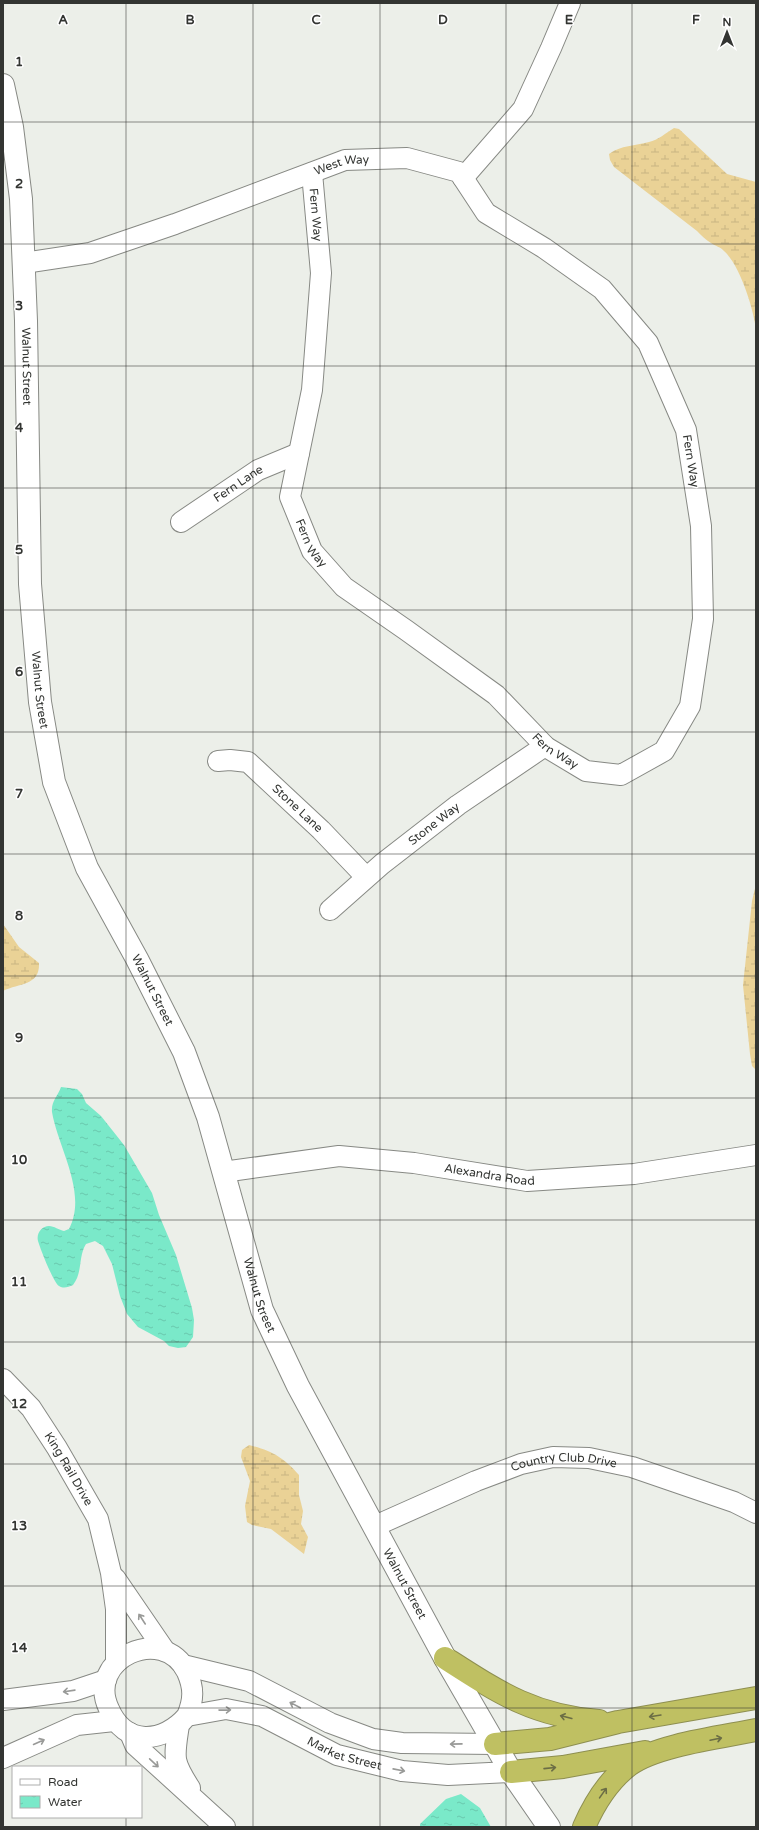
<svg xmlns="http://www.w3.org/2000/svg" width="759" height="1830" viewBox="0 0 759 1830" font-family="'Varela Round',sans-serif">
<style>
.wetland{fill:url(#wetland-marsh)}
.water{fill:url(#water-ripples)}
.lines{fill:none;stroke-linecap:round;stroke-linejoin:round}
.street-casing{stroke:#878984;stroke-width:22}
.secondary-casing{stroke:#878984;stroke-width:24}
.highway-casing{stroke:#8e8f51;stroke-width:24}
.street{stroke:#fff;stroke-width:20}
.secondary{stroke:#fff;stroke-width:22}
.highway{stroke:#bfc062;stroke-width:22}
.oneway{stroke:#999a98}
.oneway2{stroke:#6b6d45}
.grid{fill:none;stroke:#333532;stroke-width:1;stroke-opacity:0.55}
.labels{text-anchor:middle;stroke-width:3;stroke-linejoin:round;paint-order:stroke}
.street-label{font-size:12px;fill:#333532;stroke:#fff}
.grid-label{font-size:13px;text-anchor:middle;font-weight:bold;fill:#333532;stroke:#fff;stroke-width:3;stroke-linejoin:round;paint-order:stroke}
</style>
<defs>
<pattern id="wetland-marsh" width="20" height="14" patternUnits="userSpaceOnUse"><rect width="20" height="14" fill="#ead296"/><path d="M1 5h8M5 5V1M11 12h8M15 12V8" fill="none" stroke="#c9b582"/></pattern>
<pattern id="water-ripples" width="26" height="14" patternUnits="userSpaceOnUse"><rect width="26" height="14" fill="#7ae9c9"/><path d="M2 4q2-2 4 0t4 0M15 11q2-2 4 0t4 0" fill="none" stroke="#6ac8ad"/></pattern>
</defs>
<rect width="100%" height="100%" fill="#ecefe9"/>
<path class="wetland" d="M 674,128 L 679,129 L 727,174 L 756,182 L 756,330 C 754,310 740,265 724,251 C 721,247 715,246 711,243 C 706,240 701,235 697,231 L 614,167 L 610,160 L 609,154 C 621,145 635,146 649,142 C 658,140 666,133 674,128 Z
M 756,884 L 756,1070 L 752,1066 L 750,1054 L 743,985 L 752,901 Z
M 3,924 L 19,947 L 39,963 C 40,986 20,983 3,991 Z
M 249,1445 C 272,1451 283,1457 299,1475 L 299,1495 L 303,1511 L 301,1524 L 308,1537 L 304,1554 L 271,1529 L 252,1525 L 247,1522 L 245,1506 L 250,1481 L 241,1457 L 242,1450 Z"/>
<path class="water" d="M 61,1087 L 77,1089 L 82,1094 L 86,1103 L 101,1116 L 124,1145 L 152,1193 L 159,1215 L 176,1255 L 192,1308 L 194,1320 L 193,1337 L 186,1347 L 178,1348 L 169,1346 L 164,1341 L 138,1327 L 127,1314 L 120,1296 L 112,1264 L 103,1246 L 95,1241 L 86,1244 C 78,1257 83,1272 73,1285 C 68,1287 64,1289 59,1286 C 53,1282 40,1248 38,1241 C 36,1233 42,1226 49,1226 C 54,1226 59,1230 64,1231 L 69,1229 C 88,1193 58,1148 52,1112 C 51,1101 58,1096 61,1087 Z
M 461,1794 L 480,1808 L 491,1827 L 420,1827 L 420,1824 L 446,1799 Z"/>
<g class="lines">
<defs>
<g id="street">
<path id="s1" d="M 312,173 L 321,273 L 312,390 L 290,497 L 312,551 L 344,587 L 406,630 L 496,695 L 546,747 L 586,771 L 621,775 L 664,751 L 690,706 L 703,619 L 701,526 L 686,430 L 648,343 L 602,289 L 544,248 L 486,213 L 463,178"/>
<path id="s2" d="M 24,263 L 90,253 L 175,224 L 345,160 L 407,158 L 459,172 L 463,178 L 523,109 L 551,48 L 570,3"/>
<path id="s3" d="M 181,522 L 258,470 L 299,453"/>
<path id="s4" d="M 218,761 L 230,760 L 248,762 L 321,830 L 366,877"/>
<path id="s5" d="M 330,910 L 382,864 L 458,805 L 545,746"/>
<path id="s6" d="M 223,1172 L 339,1156 L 414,1163 L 527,1181 L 634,1174 L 756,1155"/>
<path id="s7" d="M 3,1379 L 31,1408 L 57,1448 L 98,1519 L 111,1573 L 116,1609 L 116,1663"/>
<path id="s8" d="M 375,1526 L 476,1481 L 521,1464 L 553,1457 L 589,1458 L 632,1467 L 734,1502 L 756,1513"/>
<path d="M 115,1578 L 165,1651"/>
<path d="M 183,1665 L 249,1681 L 330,1723 L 373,1739 L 402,1743 L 495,1744"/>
<path d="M 3,1700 L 73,1691 L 106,1680"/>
<path id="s9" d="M 187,1716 C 194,1699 194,1688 187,1672 C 163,1623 85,1659 109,1709 C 125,1746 163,1744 187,1716 L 226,1709 L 262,1716 L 337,1755 L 402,1771 L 448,1775 L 511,1772"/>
<path d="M 179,1725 C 174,1758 172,1760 190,1788"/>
<path d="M 130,1733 L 135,1745 L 225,1827"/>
<path d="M 3,1758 L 77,1725 L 114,1721"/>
</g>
<g id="secondary">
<path id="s10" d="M 3,85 L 12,127 L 21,199 L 26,321 L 30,584 L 40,702 L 54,782 L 87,868 L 137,959 L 184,1052 L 208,1117 L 262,1310 L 298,1386 L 445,1658 L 511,1772 L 549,1827"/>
</g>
<path id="highway" d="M 445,1658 C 498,1692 533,1716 599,1721
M 495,1744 L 550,1739 L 618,1722 L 756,1698
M 511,1772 L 563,1767 L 645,1752
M 584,1827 C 594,1804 608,1781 629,1765 C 656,1745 722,1737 756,1730"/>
</defs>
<use href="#street" class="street-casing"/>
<use href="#secondary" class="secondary-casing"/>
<use href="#highway" class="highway-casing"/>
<use href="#street" class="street"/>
<use href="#secondary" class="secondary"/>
<use href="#highway" class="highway"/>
</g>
<defs><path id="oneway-shaft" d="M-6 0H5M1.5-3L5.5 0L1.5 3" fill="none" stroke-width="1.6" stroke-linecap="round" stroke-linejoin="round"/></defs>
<g class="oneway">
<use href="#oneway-shaft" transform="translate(142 1619) rotate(-123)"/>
<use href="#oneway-shaft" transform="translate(69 1691) rotate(172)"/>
<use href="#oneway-shaft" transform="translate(295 1705) rotate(-152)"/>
<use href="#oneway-shaft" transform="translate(225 1710) rotate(-1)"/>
<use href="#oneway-shaft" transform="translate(39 1742) rotate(-24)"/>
<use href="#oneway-shaft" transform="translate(456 1744) rotate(179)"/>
<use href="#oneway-shaft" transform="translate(154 1763) rotate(43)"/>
<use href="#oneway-shaft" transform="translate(399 1770) rotate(11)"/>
</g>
<g class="oneway2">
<use href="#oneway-shaft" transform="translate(655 1716) rotate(171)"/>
<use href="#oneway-shaft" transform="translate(566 1717) rotate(-166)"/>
<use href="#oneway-shaft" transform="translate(716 1739) rotate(-12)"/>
<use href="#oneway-shaft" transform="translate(550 1768) rotate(-6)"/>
<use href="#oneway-shaft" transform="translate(603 1793) rotate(-55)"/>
</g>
<path class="grid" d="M 126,3 L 126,1767M 253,3 L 253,1827M 380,3 L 380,1827M 506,3 L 506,1827M 632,3 L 632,1827M 3,122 L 756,122M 3,244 L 756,244M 3,366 L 756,366M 3,488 L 756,488M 3,610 L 756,610M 3,732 L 756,732M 3,854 L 756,854M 3,976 L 756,976M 3,1098 L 756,1098M 3,1220 L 756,1220M 3,1342 L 756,1342M 3,1464 L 756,1464M 3,1586 L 756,1586M 3,1708 L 756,1708M 126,1817 L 126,1827"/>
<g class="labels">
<g class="street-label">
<text dy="4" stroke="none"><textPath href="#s2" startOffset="334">West Way</textPath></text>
<text dy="4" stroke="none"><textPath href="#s1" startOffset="42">Fern Way</textPath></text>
<text dy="4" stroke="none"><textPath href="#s10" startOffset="283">Walnut Street</textPath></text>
<text transform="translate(691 461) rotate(81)" y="4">Fern Way</text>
<text dy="4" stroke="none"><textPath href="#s3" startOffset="69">Fern Lane</textPath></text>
<text dy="4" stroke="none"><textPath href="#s1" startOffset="378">Fern Way</textPath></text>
<text dy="4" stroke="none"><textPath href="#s10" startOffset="607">Walnut Street</textPath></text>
<text dy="4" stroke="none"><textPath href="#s1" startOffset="702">Fern Way</textPath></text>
<text dy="4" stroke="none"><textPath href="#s4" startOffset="98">Stone Lane</textPath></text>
<text dy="4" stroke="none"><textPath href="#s5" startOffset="135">Stone Way</textPath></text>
<text dy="4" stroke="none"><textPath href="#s10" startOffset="931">Walnut Street</textPath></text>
<text dy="4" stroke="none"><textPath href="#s6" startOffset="269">Alexandra Road</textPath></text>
<text dy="4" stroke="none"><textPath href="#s10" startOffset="1255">Walnut Street</textPath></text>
<text dy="4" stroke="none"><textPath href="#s8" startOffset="202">Country Club Drive</textPath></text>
<text dy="4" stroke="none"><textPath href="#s7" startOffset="112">King Rail Drive</textPath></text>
<text dy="4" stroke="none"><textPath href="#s10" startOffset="1579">Walnut Street</textPath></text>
<text dy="4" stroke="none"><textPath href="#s9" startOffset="443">Market Street</textPath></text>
</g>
</g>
<g class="grid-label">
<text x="63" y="24">A</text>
<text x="190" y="24">B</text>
<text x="316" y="24">C</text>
<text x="443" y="24">D</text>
<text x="569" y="24">E</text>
<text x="696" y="24">F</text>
<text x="19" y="66">1</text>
<text x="19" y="188">2</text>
<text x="19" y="310">3</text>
<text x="19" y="432">4</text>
<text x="19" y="554">5</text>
<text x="19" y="676">6</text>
<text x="19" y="798">7</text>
<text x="19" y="920">8</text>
<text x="19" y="1042">9</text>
<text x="19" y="1164">10</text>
<text x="19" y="1286">11</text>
<text x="19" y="1408">12</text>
<text x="19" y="1530">13</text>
<text x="19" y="1652">14</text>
</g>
<rect width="759" height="1830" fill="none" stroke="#333532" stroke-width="8"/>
<rect x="12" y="1766" width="130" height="52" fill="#ffffff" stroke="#adaead"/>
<rect x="20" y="1779" width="20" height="6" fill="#ffffff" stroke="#adaead"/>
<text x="48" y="1786" font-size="12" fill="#333532">Road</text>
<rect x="20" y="1796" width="20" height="12" fill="url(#water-ripples)" stroke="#adaead"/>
<text x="48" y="1806" font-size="12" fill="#333532">Water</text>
<g transform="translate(727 32)" stroke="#ffffff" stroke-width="3" paint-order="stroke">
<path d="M0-3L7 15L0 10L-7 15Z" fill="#333532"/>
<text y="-6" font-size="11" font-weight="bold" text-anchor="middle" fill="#333532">N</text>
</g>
</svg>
